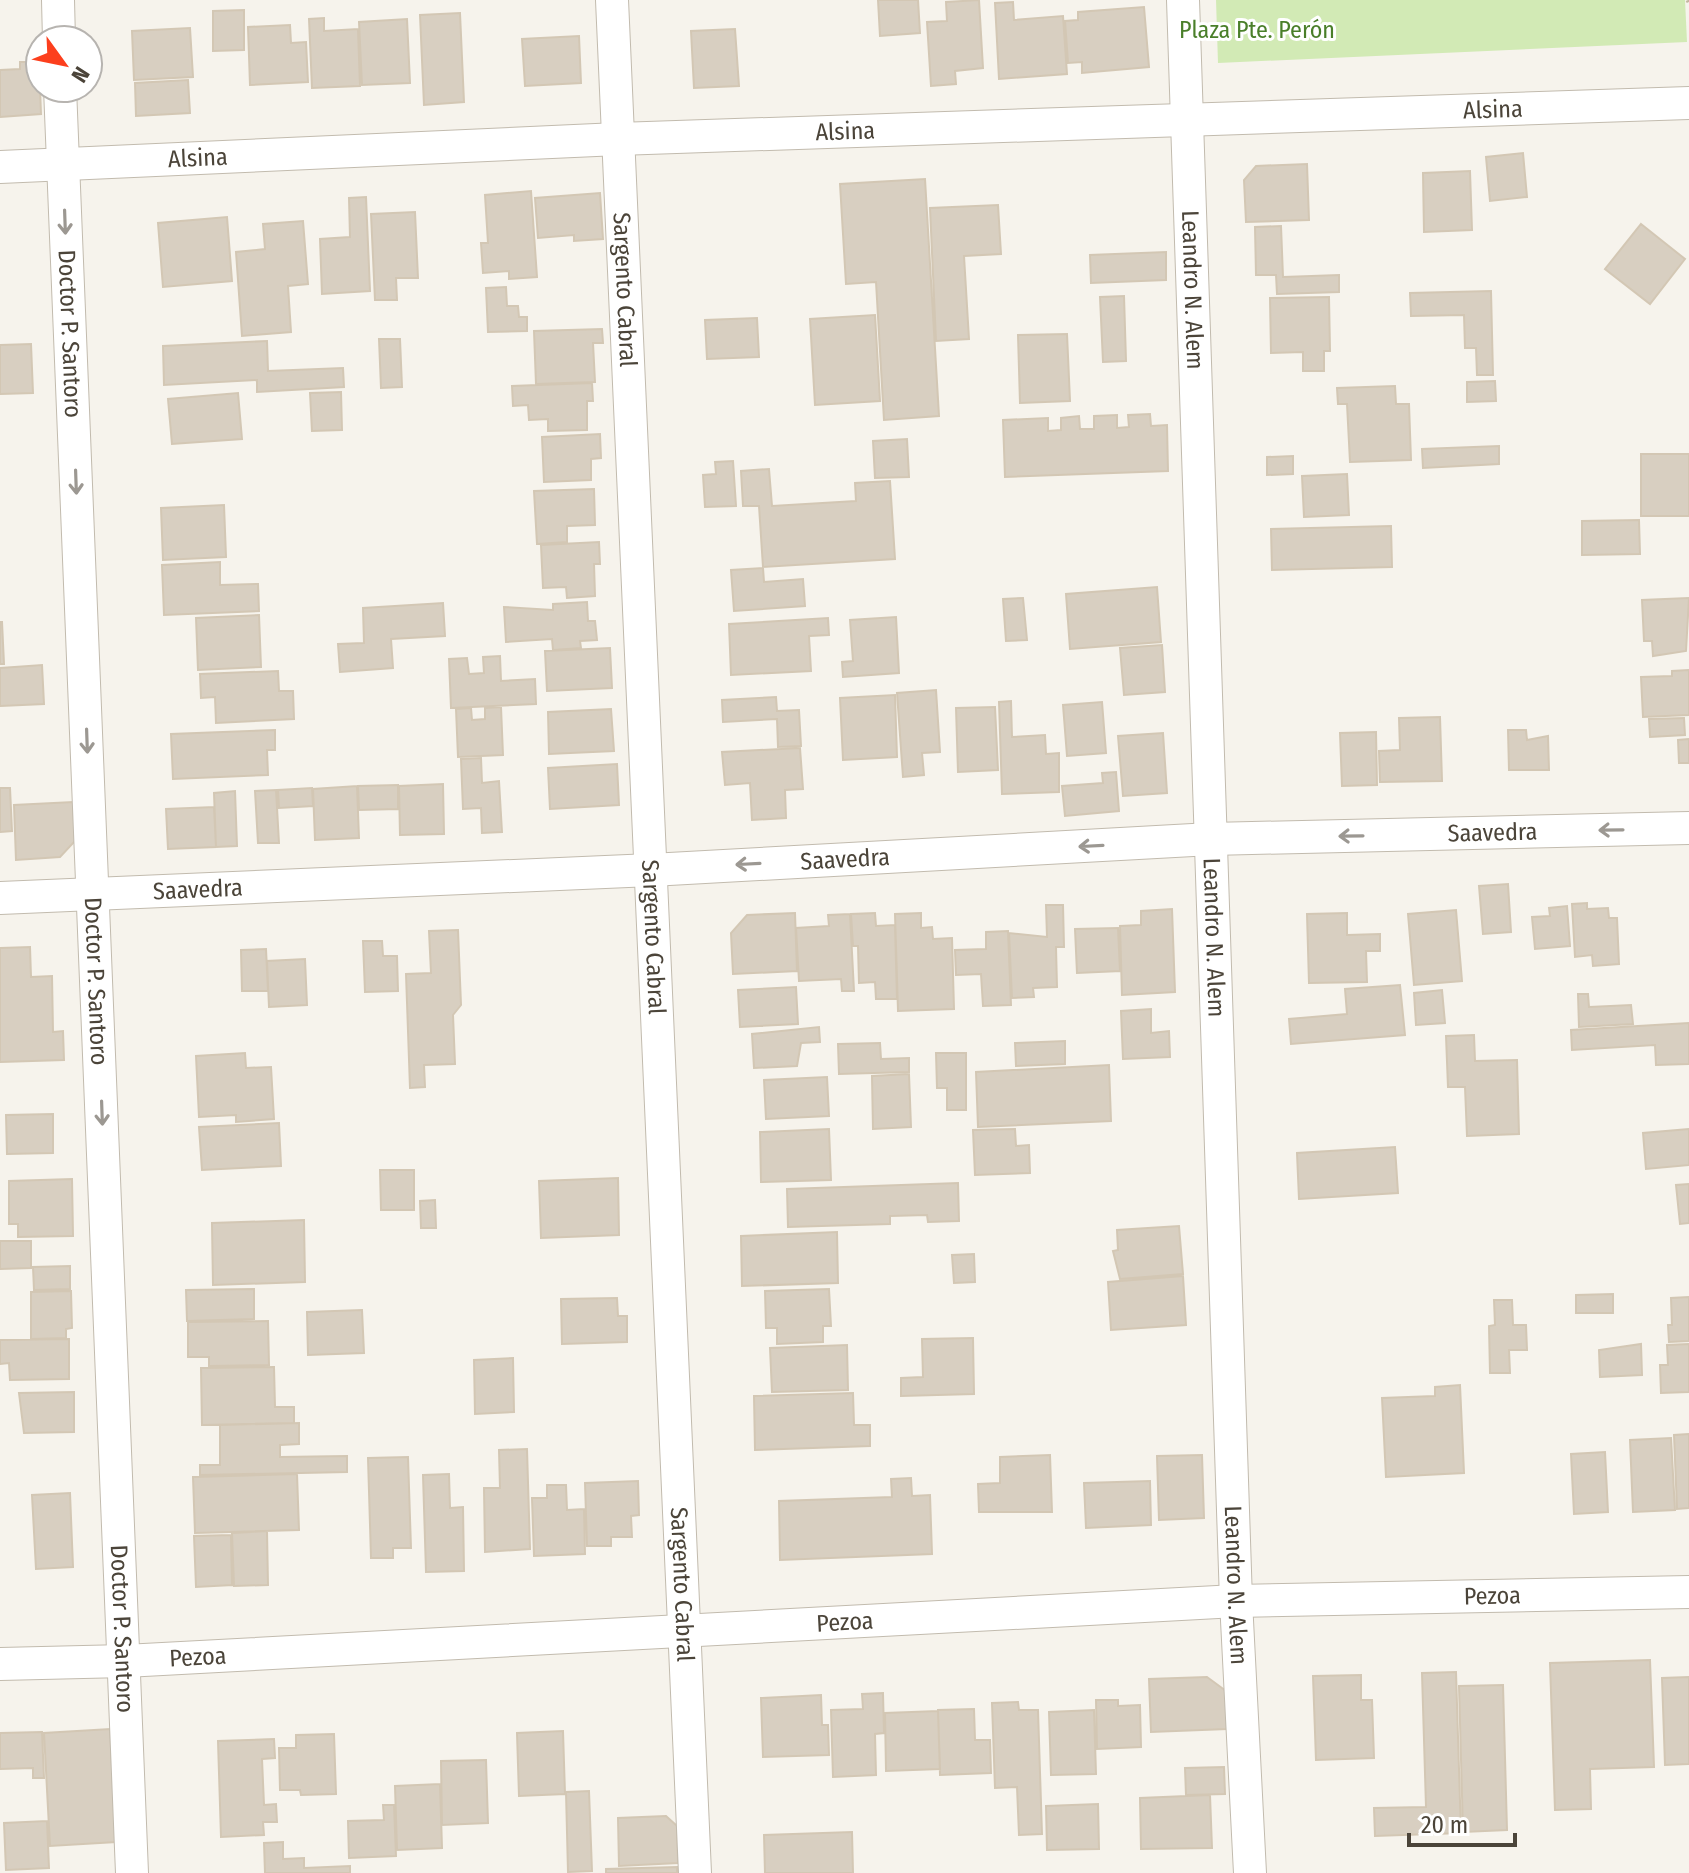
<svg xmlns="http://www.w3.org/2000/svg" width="1689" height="1873" viewBox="0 0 1689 1873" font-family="'Fira Sans Condensed',sans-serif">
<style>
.green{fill:#d2eab5}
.building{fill:#d8cfc1;stroke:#d3c7b4;stroke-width:2}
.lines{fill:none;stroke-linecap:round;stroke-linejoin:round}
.minor-casing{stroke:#c2bbae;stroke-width:34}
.path{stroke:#c4b79f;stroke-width:5;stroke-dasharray:4 4;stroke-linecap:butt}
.minor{stroke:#fff;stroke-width:32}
.oneway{stroke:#9c9892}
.labels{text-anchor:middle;stroke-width:6;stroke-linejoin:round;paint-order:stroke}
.park-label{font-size:24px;fill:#4a7f2a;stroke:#fff}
.street-label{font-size:24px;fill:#4b4439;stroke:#fff}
</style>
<rect width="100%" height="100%" fill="#f6f3ec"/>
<path class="green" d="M 1216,0 L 1685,0 L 1687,42 L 1218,63 Z"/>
<path class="building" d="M 878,0 L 918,0 L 920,33 L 880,36 Z
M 979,0 L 983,68 L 955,71 L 956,84 L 931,86 L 927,22 L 947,21 L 946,2 Z
M 1013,2 L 1014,20 L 1063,16 L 1067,74 L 999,79 L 995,3 Z
M 1144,7 L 1149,67 L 1082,73 L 1082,62 L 1068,63 L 1065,21 L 1078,20 L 1078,12 Z
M 244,10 L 244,50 L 213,51 L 213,11 Z
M 460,13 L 464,102 L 424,105 L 420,15 Z
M 324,18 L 324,31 L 358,29 L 360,86 L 312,88 L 309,19 Z
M 407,19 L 410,83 L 362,85 L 359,22 Z
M 290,25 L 291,43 L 306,42 L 308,82 L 250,85 L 248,27 Z
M 190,28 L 193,77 L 134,80 L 132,31 Z
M 735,29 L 739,86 L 694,88 L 691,31 Z
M 579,36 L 581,83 L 525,86 L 522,39 Z
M 20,62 L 39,62 L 41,114 L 0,117 L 0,70 L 20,69 Z
M 188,80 L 190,113 L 136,116 L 135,83 Z
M 1523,153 L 1527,197 L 1490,201 L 1486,157 Z
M 1307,164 L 1309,220 L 1246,222 L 1244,180 L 1256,166 Z
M 1470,171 L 1472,230 L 1424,232 L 1423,173 Z
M 925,179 L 939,416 L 884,420 L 876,282 L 846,284 L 840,184 Z
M 531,191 L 537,277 L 509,279 L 509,271 L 483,273 L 481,243 L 488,243 L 485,195 Z
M 600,193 L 603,239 L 574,241 L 574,235 L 538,238 L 535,198 Z
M 366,197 L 370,291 L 322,294 L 320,239 L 350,237 L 349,198 Z
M 998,205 L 1001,254 L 964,256 L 969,339 L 936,341 L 930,208 Z
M 415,212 L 418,278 L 396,278 L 397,300 L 375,300 L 371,214 Z
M 227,217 L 232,281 L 163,287 L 158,223 Z
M 303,221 L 308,284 L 288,286 L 291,332 L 242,336 L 236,252 L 265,249 L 263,224 Z
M 1641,224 L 1685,259 L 1650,304 L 1605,269 Z
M 1281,226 L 1283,277 L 1339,275 L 1339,292 L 1277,294 L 1276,275 L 1256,275 L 1255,227 Z
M 1166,252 L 1166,280 L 1091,283 L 1090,255 Z
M 506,287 L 507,306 L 518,306 L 519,317 L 527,317 L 527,331 L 488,332 L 486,288 Z
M 1491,291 L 1493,375 L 1477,375 L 1476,348 L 1465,348 L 1464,315 L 1411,316 L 1410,293 Z
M 1124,296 L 1126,361 L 1103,362 L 1100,297 Z
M 1329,297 L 1330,351 L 1324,351 L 1324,371 L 1303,371 L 1303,352 L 1271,353 L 1270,298 Z
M 875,315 L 880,401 L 815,405 L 810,319 Z
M 757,318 L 759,357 L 707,359 L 705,320 Z
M 602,329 L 603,343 L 593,343 L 595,382 L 536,384 L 534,331 Z
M 1067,334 L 1070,401 L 1020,403 L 1018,335 Z
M 379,339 L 400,339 L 402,387 L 381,388 Z
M 267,341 L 268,371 L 343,368 L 344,387 L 257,392 L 257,380 L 164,385 L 163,346 Z
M 31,344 L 33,393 L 0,394 L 0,345 Z
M 1495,381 L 1496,401 L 1467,402 L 1467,382 Z
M 592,383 L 593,401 L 587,401 L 587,430 L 548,431 L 548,419 L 529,420 L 528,405 L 513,406 L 512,386 Z
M 1395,386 L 1396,404 L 1409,404 L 1411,460 L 1350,462 L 1347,404 L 1338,404 L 1337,388 Z
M 341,392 L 342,430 L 312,431 L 310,393 Z
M 238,393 L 242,439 L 172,444 L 168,399 Z
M 1150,414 L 1151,426 L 1167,425 L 1168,471 L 1005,477 L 1003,420 L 1048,418 L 1048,431 L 1061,430 L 1061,418 L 1079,416 L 1080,429 L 1094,429 L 1094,416 L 1117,415 L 1117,428 L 1129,427 L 1128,415 Z
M 600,434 L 601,458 L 591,459 L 591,480 L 544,482 L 542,437 Z
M 907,439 L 909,477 L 875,478 L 873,441 Z
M 1499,446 L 1499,464 L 1423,468 L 1422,449 Z
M 1641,454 L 1689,454 L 1689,516 L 1641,516 Z
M 1293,456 L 1293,474 L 1267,475 L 1267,457 Z
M 733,461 L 736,506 L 705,507 L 703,475 L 716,474 L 715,462 Z
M 769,469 L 772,506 L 856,501 L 855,483 L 890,481 L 895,559 L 763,567 L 759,506 L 743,506 L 741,471 Z
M 1347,474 L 1349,515 L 1304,517 L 1302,476 Z
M 594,489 L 595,525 L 567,526 L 567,542 L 537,544 L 534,491 Z
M 224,505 L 226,557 L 163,560 L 161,508 Z
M 1639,520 L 1640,554 L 1582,555 L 1582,521 Z
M 1391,526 L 1392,567 L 1272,570 L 1271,529 Z
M 599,542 L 600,564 L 594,564 L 595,596 L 567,598 L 566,587 L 543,588 L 541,545 Z
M 220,562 L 220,585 L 258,584 L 259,611 L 164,615 L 162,565 Z
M 763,568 L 764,582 L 803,579 L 805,606 L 734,611 L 731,570 Z
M 1157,587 L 1161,642 L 1070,649 L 1066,594 Z
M 1023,598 L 1027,640 L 1006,641 L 1003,599 Z
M 1689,598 L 1686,651 L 1653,656 L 1652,641 L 1644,641 L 1642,600 Z
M 587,602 L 588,621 L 595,621 L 597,640 L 580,641 L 581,648 L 553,650 L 552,639 L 506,642 L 504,607 L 553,610 L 553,604 Z
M 443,603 L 445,636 L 391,639 L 393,668 L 340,672 L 338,644 L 364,643 L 363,608 Z
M 259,615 L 261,667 L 198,670 L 196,618 Z
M 896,617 L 899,673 L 843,677 L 842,662 L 853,661 L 850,620 Z
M 828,618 L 829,635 L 809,636 L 811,671 L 731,675 L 729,624 Z
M 0,622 L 2,622 L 4,664 L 0,664 Z
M 1162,645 L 1165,692 L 1124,695 L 1120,648 Z
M 610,648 L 612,688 L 547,691 L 545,651 Z
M 500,656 L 501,681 L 535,679 L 536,704 L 451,708 L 449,659 L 467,658 L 469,674 L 484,673 L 483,657 Z
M 42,665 L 44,704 L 0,706 L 0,668 Z
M 1689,670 L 1689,715 L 1643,717 L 1641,677 L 1672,676 L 1672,671 Z
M 278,671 L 279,691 L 293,691 L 294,719 L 216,723 L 215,697 L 201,698 L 200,674 Z
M 936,690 L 940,752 L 922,753 L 924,775 L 903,777 L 897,693 Z
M 895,695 L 897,757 L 843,760 L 840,698 Z
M 776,697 L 777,711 L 799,710 L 801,746 L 778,747 L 777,719 L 723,722 L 722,700 Z
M 1011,701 L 1012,737 L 1045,735 L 1046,754 L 1059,753 L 1059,792 L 1002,794 L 999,702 Z
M 1102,702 L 1106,753 L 1067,756 L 1063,705 Z
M 501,707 L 503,755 L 458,757 L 456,709 L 471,708 L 472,720 L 485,719 L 485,708 Z
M 995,707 L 998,770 L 958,772 L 956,708 Z
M 611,709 L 614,751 L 549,754 L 548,712 Z
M 1440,717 L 1442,781 L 1380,782 L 1379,751 L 1400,750 L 1399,718 Z
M 1684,718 L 1685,735 L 1650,737 L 1649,719 Z
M 275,730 L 275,750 L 267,750 L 268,775 L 173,779 L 171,734 Z
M 1508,730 L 1526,730 L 1527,740 L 1548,736 L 1549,770 L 1509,770 Z
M 1376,732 L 1377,785 L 1342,786 L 1340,733 Z
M 1163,733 L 1167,793 L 1123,796 L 1118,736 Z
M 1689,739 L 1689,763 L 1679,763 L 1678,740 Z
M 800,748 L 803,789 L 785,790 L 786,818 L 752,820 L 750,783 L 725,785 L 722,752 Z
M 481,758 L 482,783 L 499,781 L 502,832 L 482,833 L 481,808 L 463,809 L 461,759 Z
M 617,764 L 619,805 L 550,809 L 548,768 Z
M 1116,772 L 1119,811 L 1065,816 L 1062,786 L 1103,783 L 1102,773 Z
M 443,784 L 444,834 L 400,835 L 399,786 Z
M 398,785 L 398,809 L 359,810 L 358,786 Z
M 357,786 L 359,838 L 315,840 L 313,789 Z
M 0,788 L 10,788 L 12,831 L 0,832 Z
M 312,788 L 313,806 L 279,808 L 278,790 Z
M 276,790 L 279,843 L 258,843 L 255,791 Z
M 235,791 L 237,846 L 216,847 L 214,793 Z
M 73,802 L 75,841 L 60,857 L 16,860 L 14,805 Z
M 214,807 L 216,847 L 168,849 L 166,809 Z
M 1508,884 L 1511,932 L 1483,934 L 1479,886 Z
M 1587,903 L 1587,909 L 1608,908 L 1609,918 L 1617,918 L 1619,964 L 1593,966 L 1592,955 L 1575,957 L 1572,904 Z
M 1046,905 L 1063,905 L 1064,947 L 1056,947 L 1057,987 L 1033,988 L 1034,997 L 1012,998 L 1009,933 L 1047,937 Z
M 1567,906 L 1570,946 L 1535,949 L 1532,917 L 1550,916 L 1549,908 Z
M 1172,909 L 1175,992 L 1122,995 L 1120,926 L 1141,925 L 1141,911 Z
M 1456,910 L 1462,981 L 1414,985 L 1408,914 Z
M 795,913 L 797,971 L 733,974 L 731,933 L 747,915 Z
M 875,913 L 876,926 L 895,925 L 897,999 L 876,999 L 875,982 L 859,983 L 858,946 L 853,946 L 851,914 Z
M 921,913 L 921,928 L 932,927 L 933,939 L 952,938 L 954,1009 L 898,1011 L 895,914 Z
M 1347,913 L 1347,935 L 1380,934 L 1380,951 L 1366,951 L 1367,982 L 1309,983 L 1307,914 Z
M 850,914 L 854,991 L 842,991 L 841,979 L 799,981 L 796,928 L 829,926 L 828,915 Z
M 1118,928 L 1120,971 L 1077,973 L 1075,929 Z
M 458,930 L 461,1005 L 453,1015 L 455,1064 L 424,1065 L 425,1087 L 410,1088 L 406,974 L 431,973 L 429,931 Z
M 1008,931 L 1011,1005 L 983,1006 L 981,974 L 956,975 L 955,950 L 986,949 L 986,932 Z
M 363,941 L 382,941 L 383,956 L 397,956 L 398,991 L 365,992 Z
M 30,947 L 31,977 L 52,976 L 53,1032 L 63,1031 L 64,1060 L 0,1062 L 0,948 Z
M 266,949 L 268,991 L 242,991 L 241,950 Z
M 305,959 L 307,1005 L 269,1007 L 267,961 Z
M 1400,985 L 1405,1035 L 1291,1044 L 1289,1019 L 1347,1014 L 1345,989 Z
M 796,987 L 798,1024 L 740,1027 L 738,990 Z
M 1442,990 L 1445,1023 L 1416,1025 L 1414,993 Z
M 1578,994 L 1588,994 L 1589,1007 L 1631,1005 L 1633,1024 L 1579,1027 Z
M 1151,1009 L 1151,1033 L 1169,1031 L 1170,1057 L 1123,1059 L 1121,1011 Z
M 1689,1023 L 1689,1064 L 1656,1065 L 1655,1045 L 1572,1050 L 1571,1030 Z
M 819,1027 L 820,1042 L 801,1043 L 797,1066 L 754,1068 L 752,1034 Z
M 1474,1035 L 1475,1061 L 1517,1060 L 1519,1134 L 1467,1136 L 1465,1087 L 1448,1087 L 1446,1036 Z
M 1065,1041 L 1065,1064 L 1016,1066 L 1015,1043 Z
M 880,1043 L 881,1059 L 909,1058 L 909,1072 L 839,1074 L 838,1044 Z
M 245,1053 L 246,1068 L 271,1067 L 274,1119 L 236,1122 L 236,1115 L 199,1117 L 196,1056 Z
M 936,1053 L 966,1053 L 966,1110 L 947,1110 L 947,1088 L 937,1088 Z
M 1109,1065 L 1111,1121 L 978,1127 L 976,1072 Z
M 909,1074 L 911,1127 L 873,1129 L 872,1076 Z
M 827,1077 L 829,1116 L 766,1119 L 764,1080 Z
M 53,1114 L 53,1153 L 7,1154 L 6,1115 Z
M 279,1123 L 281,1166 L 202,1170 L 199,1127 Z
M 829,1129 L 831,1180 L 761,1182 L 760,1132 Z
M 1015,1129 L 1016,1146 L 1029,1145 L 1030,1173 L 975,1175 L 973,1130 Z
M 1689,1129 L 1689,1165 L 1646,1169 L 1643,1133 Z
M 1395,1147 L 1398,1193 L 1299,1199 L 1297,1153 Z
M 380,1170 L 414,1170 L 414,1210 L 381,1210 Z
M 618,1178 L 619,1235 L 541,1238 L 539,1181 Z
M 72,1179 L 73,1236 L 18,1237 L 18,1224 L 9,1224 L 9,1181 Z
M 958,1183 L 959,1221 L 928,1222 L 927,1215 L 890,1216 L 890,1224 L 788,1227 L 787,1189 Z
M 1689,1184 L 1689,1223 L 1680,1224 L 1676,1185 Z
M 435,1200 L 436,1228 L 421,1228 L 420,1201 Z
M 304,1220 L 305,1282 L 213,1285 L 212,1223 Z
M 1179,1226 L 1183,1274 L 1120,1279 L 1113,1251 L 1118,1250 L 1117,1230 Z
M 837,1232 L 838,1283 L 742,1286 L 741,1236 Z
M 0,1241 L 31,1241 L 31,1268 L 0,1269 Z
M 974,1254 L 975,1282 L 954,1283 L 952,1255 Z
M 70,1266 L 70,1289 L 34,1290 L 33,1267 Z
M 1183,1276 L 1186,1325 L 1111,1330 L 1108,1282 Z
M 254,1289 L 254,1319 L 187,1321 L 186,1290 Z
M 829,1289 L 831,1326 L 823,1326 L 823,1342 L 777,1344 L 777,1328 L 766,1328 L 765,1291 Z
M 71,1291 L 72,1328 L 66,1329 L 66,1338 L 31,1339 L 31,1292 Z
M 1613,1294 L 1613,1313 L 1576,1313 L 1576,1295 Z
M 1689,1297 L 1689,1341 L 1669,1342 L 1668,1325 L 1672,1325 L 1671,1298 Z
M 617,1298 L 618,1316 L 627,1316 L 627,1342 L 562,1344 L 561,1299 Z
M 1494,1300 L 1512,1300 L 1513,1325 L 1526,1325 L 1527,1350 L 1509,1350 L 1510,1373 L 1490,1373 L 1489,1326 L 1495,1325 Z
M 362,1310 L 364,1353 L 308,1355 L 307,1312 Z
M 268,1321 L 269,1365 L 209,1366 L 209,1357 L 188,1357 L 188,1322 Z
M 973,1338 L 974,1394 L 901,1396 L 901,1378 L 923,1377 L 922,1339 Z
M 69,1339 L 69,1379 L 10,1380 L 9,1363 L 0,1364 L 0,1340 Z
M 1641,1344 L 1642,1375 L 1600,1377 L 1599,1350 Z
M 1689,1344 L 1689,1392 L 1661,1393 L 1660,1365 L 1668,1365 L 1667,1345 Z
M 847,1345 L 848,1390 L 772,1392 L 770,1348 Z
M 513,1358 L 514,1412 L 475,1414 L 474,1360 Z
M 274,1367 L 275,1407 L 294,1407 L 294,1423 L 202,1425 L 201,1368 Z
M 1460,1385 L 1464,1473 L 1386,1477 L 1382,1398 L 1435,1396 L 1435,1387 Z
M 74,1392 L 74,1432 L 24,1433 L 19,1393 Z
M 853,1393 L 854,1425 L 870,1425 L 870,1446 L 755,1450 L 754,1396 Z
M 299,1423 L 299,1444 L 280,1445 L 280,1457 L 347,1456 L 347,1472 L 200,1475 L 200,1465 L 220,1465 L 220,1425 Z
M 1689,1434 L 1689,1508 L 1677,1509 L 1674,1435 Z
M 1671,1438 L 1675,1510 L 1633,1512 L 1630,1440 Z
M 527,1449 L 530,1549 L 485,1552 L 484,1488 L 500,1488 L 499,1450 Z
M 1605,1452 L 1608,1512 L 1574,1514 L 1571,1454 Z
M 1050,1455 L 1052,1512 L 979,1512 L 978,1484 L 1000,1483 L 1000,1457 Z
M 1202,1455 L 1204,1518 L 1159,1520 L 1157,1456 Z
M 408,1457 L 411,1548 L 393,1548 L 393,1558 L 371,1558 L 368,1458 Z
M 297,1474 L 299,1530 L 195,1533 L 193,1477 Z
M 449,1474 L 450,1508 L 463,1507 L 464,1571 L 426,1572 L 423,1475 Z
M 911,1478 L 912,1496 L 930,1495 L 932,1554 L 780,1560 L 779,1501 L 892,1497 L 891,1479 Z
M 638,1481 L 639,1515 L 631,1516 L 632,1537 L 611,1537 L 611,1546 L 587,1546 L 585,1483 Z
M 1150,1481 L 1151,1525 L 1086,1528 L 1084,1483 Z
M 547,1485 L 566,1485 L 567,1510 L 584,1509 L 585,1554 L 534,1556 L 532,1498 L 547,1498 Z
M 70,1493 L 73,1567 L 36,1569 L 32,1495 Z
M 267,1531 L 268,1585 L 234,1586 L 232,1533 Z
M 231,1535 L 232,1585 L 196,1587 L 194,1536 Z
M 1650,1660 L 1654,1767 L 1590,1769 L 1591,1809 L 1555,1810 L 1550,1663 Z
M 1456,1672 L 1461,1833 L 1375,1836 L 1374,1808 L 1426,1807 L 1422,1673 Z
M 1361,1675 L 1361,1700 L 1372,1700 L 1374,1758 L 1316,1760 L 1313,1676 Z
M 1207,1677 L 1226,1691 L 1227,1729 L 1151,1732 L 1149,1679 Z
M 1689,1677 L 1689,1764 L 1665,1765 L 1662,1678 Z
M 1503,1685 L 1507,1830 L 1463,1832 L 1459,1686 Z
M 883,1693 L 884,1733 L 875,1734 L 876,1775 L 833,1777 L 831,1710 L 863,1709 L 862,1694 Z
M 821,1695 L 822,1725 L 828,1725 L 829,1755 L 763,1757 L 761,1698 Z
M 1096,1700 L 1118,1700 L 1118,1706 L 1140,1705 L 1141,1747 L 1097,1749 Z
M 1018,1702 L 1019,1710 L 1038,1710 L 1042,1834 L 1019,1835 L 1017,1787 L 995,1788 L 992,1703 Z
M 974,1709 L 975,1740 L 990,1740 L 991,1773 L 940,1775 L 938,1710 Z
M 1094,1710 L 1096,1774 L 1051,1775 L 1049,1712 Z
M 938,1711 L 940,1769 L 886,1771 L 885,1713 Z
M 110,1729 L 116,1842 L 50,1846 L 44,1733 Z
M 563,1731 L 565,1794 L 519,1796 L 517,1733 Z
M 42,1732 L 44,1778 L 33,1778 L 33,1768 L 0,1769 L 0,1733 Z
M 334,1734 L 336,1794 L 301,1795 L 300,1790 L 280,1790 L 279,1748 L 296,1748 L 296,1735 Z
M 274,1739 L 275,1758 L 262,1759 L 264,1805 L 276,1804 L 277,1822 L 263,1822 L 264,1835 L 221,1837 L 218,1741 Z
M 486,1760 L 488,1823 L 442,1825 L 441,1761 Z
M 1224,1767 L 1225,1794 L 1186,1795 L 1185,1768 Z
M 440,1784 L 442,1848 L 397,1850 L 395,1786 Z
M 589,1791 L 592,1871 L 568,1872 L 566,1792 Z
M 1210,1795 L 1212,1848 L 1141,1849 L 1140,1798 Z
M 1098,1804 L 1099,1849 L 1047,1850 L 1046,1806 Z
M 383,1805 L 394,1805 L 396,1856 L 349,1858 L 348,1821 L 384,1820 Z
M 666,1816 L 677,1826 L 678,1863 L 619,1866 L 618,1818 Z
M 47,1821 L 49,1868 L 6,1870 L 4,1823 Z
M 852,1832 L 853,1873 L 765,1873 L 764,1835 Z
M 283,1842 L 283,1859 L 304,1858 L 304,1868 L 350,1866 L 350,1873 L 265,1873 L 264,1843 Z
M 677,1867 L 677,1873 L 606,1873 L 606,1869 Z"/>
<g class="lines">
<defs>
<g id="minor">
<path d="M 58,0 L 59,40"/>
<path id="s1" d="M 612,0 L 695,1873"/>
<path id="s2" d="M 1183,0 L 1236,1601 L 1250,1873"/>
<path id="s3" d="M 60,88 L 132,1873"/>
<path id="s4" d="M 0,167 L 618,139 L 1689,103"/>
<path id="s5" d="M 0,898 L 651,870 L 1211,839 L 1689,828"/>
<path id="s6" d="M 0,1664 L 125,1661 L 1236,1601 L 1689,1592"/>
</g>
</defs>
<use href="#minor" class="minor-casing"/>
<path class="path" d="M 1688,0 L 1689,2"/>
<use href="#minor" class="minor"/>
</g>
<defs><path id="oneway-shaft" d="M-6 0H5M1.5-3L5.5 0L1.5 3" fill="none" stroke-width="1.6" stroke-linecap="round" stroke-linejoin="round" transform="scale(2)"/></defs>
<g class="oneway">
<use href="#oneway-shaft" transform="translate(65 222) rotate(88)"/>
<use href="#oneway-shaft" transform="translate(76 482) rotate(88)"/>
<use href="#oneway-shaft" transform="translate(87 741) rotate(88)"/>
<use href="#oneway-shaft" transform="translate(1611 830) rotate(179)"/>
<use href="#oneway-shaft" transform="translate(1351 836) rotate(179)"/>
<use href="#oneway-shaft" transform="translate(1091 846) rotate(177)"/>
<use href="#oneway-shaft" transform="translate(748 864) rotate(177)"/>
<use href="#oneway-shaft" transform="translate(102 1113) rotate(88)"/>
</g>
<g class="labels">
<g class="park-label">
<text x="1257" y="38">Plaza Pte. Perón</text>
</g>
<g class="street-label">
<text dy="8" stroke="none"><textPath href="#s4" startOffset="1494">Alsina</textPath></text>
<text dy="8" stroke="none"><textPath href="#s4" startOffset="846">Alsina</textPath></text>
<text dy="8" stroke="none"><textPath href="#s4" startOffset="198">Alsina</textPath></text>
<text dy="8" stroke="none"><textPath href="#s1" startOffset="290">Sargento Cabral</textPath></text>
<text dy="8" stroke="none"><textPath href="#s2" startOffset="290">Leandro N. Alem</textPath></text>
<text dy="8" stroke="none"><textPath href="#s3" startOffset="246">Doctor P. Santoro</textPath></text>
<text dy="8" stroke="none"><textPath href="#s5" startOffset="1494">Saavedra</textPath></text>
<text dy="8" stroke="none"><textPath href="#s5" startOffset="846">Saavedra</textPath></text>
<text dy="8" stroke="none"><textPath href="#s5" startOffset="198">Saavedra</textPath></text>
<text dy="8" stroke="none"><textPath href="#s1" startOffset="938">Sargento Cabral</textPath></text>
<text dy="8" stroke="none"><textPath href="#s2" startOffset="938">Leandro N. Alem</textPath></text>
<text dy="8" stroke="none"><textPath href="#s3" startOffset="894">Doctor P. Santoro</textPath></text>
<text dy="8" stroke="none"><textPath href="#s1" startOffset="1586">Sargento Cabral</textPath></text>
<text dy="8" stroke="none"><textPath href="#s2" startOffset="1586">Leandro N. Alem</textPath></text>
<text dy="8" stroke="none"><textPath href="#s6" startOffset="1494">Pezoa</textPath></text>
<text dy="8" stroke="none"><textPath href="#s6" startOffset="846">Pezoa</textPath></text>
<text dy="8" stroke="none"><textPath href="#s3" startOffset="1542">Doctor P. Santoro</textPath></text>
<text dy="8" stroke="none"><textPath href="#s6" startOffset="198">Pezoa</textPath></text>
</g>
</g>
<g transform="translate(64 64) rotate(123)"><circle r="38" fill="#ffffff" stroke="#b7b4b0" stroke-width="2"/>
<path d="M0-6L14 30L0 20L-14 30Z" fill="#fc3f1d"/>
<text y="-12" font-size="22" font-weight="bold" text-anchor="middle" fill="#4b4439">N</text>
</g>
<path d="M1409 1833v12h106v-12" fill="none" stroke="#4b4439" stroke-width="4"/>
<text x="1421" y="1833" font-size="24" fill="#4b4439" stroke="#ffffff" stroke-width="6" paint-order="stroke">20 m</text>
</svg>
